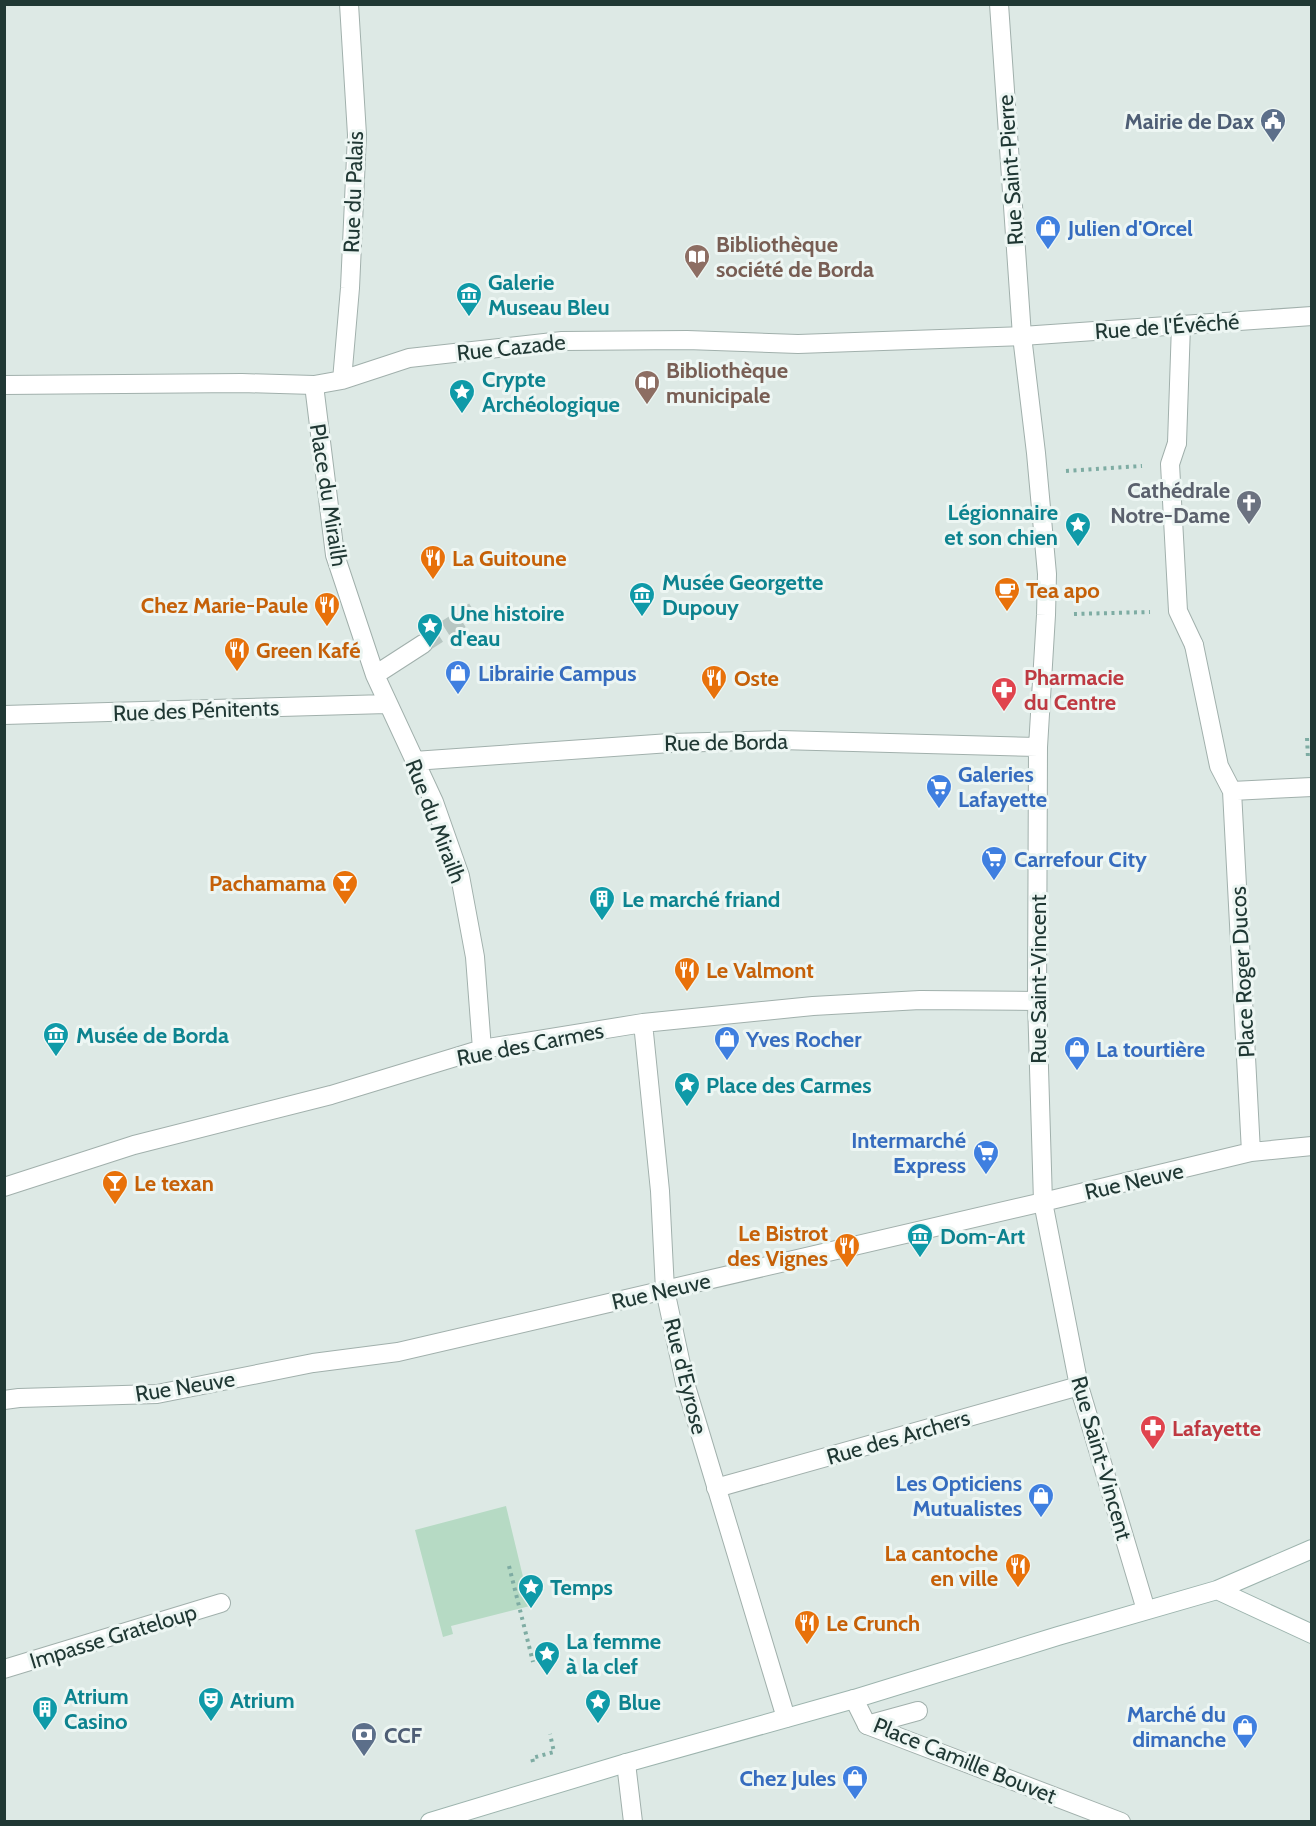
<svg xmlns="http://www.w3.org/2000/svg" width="1316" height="1826" viewBox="0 0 1316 1826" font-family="Cabin,sans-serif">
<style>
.green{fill:#b6dac4}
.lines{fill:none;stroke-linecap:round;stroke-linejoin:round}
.pedestrian-tunnel{stroke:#b7c6c2;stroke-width:18;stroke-dasharray:18 9;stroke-linecap:butt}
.service-casing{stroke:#a1b0ac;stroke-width:20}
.pedestrian-casing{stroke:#a1b0ac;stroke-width:20}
.minor-casing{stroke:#a1b0ac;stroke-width:20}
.secondary-casing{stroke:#9db4ae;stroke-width:20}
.path{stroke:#7eaca3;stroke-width:4;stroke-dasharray:3 4.5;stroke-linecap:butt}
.service{stroke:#fff;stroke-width:18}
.pedestrian{stroke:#fff;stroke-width:18}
.minor{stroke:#fff;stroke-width:18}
.secondary{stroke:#fff;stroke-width:18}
.labels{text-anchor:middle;stroke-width:6;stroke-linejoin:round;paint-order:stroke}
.service-label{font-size:22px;font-weight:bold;fill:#4e5e75;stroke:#edf6f3;text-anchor:end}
.street-label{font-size:22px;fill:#203834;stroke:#edf6f3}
.shop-label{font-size:22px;font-weight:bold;fill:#366cbe;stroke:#edf6f3;text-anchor:start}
.education-label{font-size:22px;font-weight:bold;fill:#785e54;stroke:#edf6f3;text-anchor:start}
.culture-label{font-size:22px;font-weight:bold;fill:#0d838f;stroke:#edf6f3;text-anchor:start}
.worship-label{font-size:22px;font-weight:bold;fill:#5b616d;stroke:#edf6f3;text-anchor:end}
.food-label{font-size:22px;font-weight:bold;fill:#c56008;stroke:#edf6f3;text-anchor:start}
.health-label{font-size:22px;font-weight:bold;fill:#be3a42;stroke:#edf6f3;text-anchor:start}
</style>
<rect width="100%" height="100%" fill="#dde9e5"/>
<path class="green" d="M 506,1506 L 530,1606 L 451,1626 L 453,1634 L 443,1637 L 415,1530 Z"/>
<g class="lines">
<path class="pedestrian-tunnel" d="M 423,644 L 474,611"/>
<defs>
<path id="service" d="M 867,1725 L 918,1711"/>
<path id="pedestrian" d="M 314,385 L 335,555 L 375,675 L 434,802 L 460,876 L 475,957 L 482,1049
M 1177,443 L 1170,464 L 1178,611 L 1194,645
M 375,675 L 423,644
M 4,715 L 387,704
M 414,761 L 670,743 L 780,740 L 1038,747
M 643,1023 L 660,1191 L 665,1290
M 4,1187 L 134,1145 L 331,1095 L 482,1049 L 643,1023 L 813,1006 L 920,1000 L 1037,1001
M 4,1400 L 19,1398 L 157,1394 L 313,1363 L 398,1352 L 1043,1202 L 1037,1001 L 1038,747 L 1046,615 L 1047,574 L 1036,453 L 1022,336 L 999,4"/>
<path id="minor" d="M 342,380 L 350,288 L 357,135 L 349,4
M 4,385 L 242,383 L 314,385 L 342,380 L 409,358 L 562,341 L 687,340 L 798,344 L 1022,336 L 1312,316
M 1177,443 L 1181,325
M 1194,645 L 1219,766 L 1232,791 L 1251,1152
M 1232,791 L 1312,787
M 665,1290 L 685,1383 L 786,1718
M 716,1488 L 1079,1386
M 1146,1610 L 1079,1386 L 1043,1202 L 1251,1152 L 1312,1146
M 4,1669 L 221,1603
M 854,1699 L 867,1725 L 1121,1822
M 626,1763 L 633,1822"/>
<path id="secondary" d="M 1217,1590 L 1312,1634
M 430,1822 L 626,1763 L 854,1699 L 1058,1636 L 1217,1590 L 1312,1549"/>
</defs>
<use href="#service" class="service-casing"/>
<use href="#pedestrian" class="pedestrian-casing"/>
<use href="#minor" class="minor-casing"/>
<use href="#secondary" class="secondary-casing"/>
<path class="path" d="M 1066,471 L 1142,466
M 1074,614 L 1150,612
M 1307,738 L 1308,758
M 509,1566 L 533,1662
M 533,1762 L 532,1758 L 554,1752 L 550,1734"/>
<use href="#service" class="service"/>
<use href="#pedestrian" class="pedestrian"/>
<use href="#minor" class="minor"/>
<use href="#secondary" class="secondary"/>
</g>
<defs>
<symbol id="civic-pin" viewBox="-11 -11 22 30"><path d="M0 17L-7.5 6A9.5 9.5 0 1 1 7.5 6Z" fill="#5c6f8a" stroke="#edf6f3"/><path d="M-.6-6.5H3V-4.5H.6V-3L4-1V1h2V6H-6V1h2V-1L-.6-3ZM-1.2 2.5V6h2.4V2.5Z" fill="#fff"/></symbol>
<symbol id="shop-pin" viewBox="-11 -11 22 30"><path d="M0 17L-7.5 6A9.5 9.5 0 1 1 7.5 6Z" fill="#3f7fe0" stroke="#edf6f3"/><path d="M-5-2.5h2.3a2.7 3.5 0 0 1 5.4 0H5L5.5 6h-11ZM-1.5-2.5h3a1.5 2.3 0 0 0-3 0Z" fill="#fff"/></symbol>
<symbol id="library-pin" viewBox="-11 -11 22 30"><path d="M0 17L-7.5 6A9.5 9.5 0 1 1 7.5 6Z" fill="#8d6e63" stroke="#edf6f3"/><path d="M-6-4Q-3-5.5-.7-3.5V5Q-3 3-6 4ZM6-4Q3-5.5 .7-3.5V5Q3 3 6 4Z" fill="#fff"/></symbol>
<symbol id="museum-pin" viewBox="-11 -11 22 30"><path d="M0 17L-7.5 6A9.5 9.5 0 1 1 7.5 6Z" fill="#0f9aa8" stroke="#edf6f3"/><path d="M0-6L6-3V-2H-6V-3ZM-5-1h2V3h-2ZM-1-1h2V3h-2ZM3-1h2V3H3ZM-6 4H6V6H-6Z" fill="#fff"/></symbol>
<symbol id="sight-pin" viewBox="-11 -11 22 30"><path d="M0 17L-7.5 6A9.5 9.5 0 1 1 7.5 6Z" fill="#0f9aa8" stroke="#edf6f3"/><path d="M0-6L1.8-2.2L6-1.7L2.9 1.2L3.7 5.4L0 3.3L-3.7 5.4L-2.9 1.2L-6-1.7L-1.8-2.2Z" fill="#fff"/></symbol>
<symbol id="church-pin" viewBox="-11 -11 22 30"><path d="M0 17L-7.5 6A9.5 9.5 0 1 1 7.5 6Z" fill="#6b7280" stroke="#edf6f3"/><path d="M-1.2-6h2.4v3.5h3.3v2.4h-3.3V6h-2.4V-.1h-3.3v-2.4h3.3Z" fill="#fff"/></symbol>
<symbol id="restaurant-pin" viewBox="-11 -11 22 30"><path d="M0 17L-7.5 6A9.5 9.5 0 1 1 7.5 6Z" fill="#e8710a" stroke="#edf6f3"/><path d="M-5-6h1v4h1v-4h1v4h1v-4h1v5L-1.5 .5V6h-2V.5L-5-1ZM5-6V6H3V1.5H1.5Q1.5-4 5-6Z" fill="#fff"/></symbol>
<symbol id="cafe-pin" viewBox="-11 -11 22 30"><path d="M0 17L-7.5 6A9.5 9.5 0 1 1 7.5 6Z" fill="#e8710a" stroke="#edf6f3"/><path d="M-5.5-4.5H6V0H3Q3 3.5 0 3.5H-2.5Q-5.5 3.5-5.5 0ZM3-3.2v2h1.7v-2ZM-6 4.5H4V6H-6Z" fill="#fff"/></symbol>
<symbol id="pharmacy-pin" viewBox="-11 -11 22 30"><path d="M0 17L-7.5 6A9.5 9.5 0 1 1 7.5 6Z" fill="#e0444e" stroke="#edf6f3"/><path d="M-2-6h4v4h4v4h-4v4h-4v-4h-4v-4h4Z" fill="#fff"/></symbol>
<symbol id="supermarket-pin" viewBox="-11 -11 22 30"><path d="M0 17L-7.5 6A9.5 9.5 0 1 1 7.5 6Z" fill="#3f7fe0" stroke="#edf6f3"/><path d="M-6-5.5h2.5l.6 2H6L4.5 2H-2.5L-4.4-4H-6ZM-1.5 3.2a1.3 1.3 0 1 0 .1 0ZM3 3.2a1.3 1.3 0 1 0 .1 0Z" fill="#fff"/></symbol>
<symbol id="bar-pin" viewBox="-11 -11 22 30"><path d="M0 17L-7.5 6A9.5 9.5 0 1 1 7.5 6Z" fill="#e8710a" stroke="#edf6f3"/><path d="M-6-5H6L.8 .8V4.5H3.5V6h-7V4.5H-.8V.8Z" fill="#fff"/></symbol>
<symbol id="building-pin" viewBox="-11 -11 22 30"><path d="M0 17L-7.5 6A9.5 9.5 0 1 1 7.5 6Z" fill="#0f9aa8" stroke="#edf6f3"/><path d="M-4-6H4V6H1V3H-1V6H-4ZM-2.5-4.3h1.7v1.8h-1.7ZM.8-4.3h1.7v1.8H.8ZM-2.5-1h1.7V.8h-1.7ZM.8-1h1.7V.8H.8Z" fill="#fff"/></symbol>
<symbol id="theatre-pin" viewBox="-11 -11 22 30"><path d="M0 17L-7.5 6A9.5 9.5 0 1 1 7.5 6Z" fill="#0f9aa8" stroke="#edf6f3"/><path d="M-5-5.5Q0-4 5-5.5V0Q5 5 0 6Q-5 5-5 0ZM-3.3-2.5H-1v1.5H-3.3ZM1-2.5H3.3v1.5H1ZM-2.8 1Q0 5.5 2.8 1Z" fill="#fff"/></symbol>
<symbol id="bank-pin" viewBox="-11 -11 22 30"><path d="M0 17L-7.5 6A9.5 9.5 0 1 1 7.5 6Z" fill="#5c6f8a" stroke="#edf6f3"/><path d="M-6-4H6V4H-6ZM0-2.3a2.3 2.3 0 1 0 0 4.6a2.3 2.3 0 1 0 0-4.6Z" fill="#fff"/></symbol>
</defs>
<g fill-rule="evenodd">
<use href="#civic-pin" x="1258" y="106" width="30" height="40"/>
<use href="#shop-pin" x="1033" y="213" width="30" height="40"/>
<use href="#library-pin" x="682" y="242" width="30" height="40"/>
<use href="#museum-pin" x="454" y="280" width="30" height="40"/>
<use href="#library-pin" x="632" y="368" width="30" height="40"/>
<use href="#sight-pin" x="447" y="377" width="30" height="40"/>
<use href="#church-pin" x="1234" y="488" width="30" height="40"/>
<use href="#sight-pin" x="1063" y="510" width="30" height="40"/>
<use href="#restaurant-pin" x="418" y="543" width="30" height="40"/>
<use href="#cafe-pin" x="992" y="575" width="30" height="40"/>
<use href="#museum-pin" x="627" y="580" width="30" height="40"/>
<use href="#restaurant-pin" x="312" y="590" width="30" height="40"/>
<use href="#sight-pin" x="415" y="611" width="30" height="40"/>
<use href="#restaurant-pin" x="222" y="635" width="30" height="40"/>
<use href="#shop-pin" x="443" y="658" width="30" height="40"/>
<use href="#restaurant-pin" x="699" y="663" width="30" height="40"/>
<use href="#pharmacy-pin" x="989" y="675" width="30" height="40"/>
<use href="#supermarket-pin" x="924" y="772" width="30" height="40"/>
<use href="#supermarket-pin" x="979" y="844" width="30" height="40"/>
<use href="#bar-pin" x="330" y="868" width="30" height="40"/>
<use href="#building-pin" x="587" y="884" width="30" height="40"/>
<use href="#restaurant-pin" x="672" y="955" width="30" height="40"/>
<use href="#museum-pin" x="41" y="1020" width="30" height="40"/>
<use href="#shop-pin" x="712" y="1024" width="30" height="40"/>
<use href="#shop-pin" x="1062" y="1034" width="30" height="40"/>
<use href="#sight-pin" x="672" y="1070" width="30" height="40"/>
<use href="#supermarket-pin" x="971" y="1138" width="30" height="40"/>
<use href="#bar-pin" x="100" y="1168" width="30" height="40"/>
<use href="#museum-pin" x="905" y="1221" width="30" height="40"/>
<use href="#restaurant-pin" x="832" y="1231" width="30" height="40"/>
<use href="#pharmacy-pin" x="1138" y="1413" width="30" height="40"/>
<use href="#shop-pin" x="1026" y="1481" width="30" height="40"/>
<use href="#restaurant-pin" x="1003" y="1551" width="30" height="40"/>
<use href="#sight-pin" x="516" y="1572" width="30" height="40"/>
<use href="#restaurant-pin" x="792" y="1608" width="30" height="40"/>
<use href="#sight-pin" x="532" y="1639" width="30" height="40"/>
<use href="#theatre-pin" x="196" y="1685" width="30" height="40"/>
<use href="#sight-pin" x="583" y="1687" width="30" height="40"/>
<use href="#building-pin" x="30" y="1694" width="30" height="40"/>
<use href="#shop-pin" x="1230" y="1712" width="30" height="40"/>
<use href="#bank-pin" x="349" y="1720" width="30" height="40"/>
<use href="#shop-pin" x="840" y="1763" width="30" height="40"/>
</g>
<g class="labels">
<g class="service-label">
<text x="1254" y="129">Mairie de Dax</text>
<text x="384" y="1743" text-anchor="start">CCF</text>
</g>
<g class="street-label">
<text transform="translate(1010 170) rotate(-94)" y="8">Rue Saint-Pierre</text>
<text transform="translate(353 192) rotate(-88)" y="8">Rue du Palais</text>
<text transform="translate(1167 326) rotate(-4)" y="8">Rue de l'Évêché</text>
<text transform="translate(511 347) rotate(-6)" y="8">Rue Cazade</text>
<text transform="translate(329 495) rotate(81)" y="8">Place du Mirailh</text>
<text transform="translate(196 710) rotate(-2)" y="8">Rue des Pénitents</text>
<text transform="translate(726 742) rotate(-1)" y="8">Rue de Borda</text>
<text transform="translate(436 821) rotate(69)" y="8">Rue du Mirailh</text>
<text transform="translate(1242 972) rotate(-93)" y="8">Place Roger Ducos</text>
<text transform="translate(1038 979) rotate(-90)" y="8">Rue Saint-Vincent</text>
<text transform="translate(530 1044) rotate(-11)" y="8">Rue des Carmes</text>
<text transform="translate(1134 1181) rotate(-13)" y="8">Rue Neuve</text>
<text transform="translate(661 1291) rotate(-13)" y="8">Rue Neuve</text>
<text transform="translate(686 1376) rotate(76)" y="8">Rue d'Eyrose</text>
<text transform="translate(185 1386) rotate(-9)" y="8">Rue Neuve</text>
<text transform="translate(898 1437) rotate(-16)" y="8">Rue des Archers</text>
<text transform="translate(1102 1458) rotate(74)" y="8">Rue Saint-Vincent</text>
<text transform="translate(113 1636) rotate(-17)" y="8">Impasse Grateloup</text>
<text transform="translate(965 1760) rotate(22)" y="8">Place Camille Bouvet</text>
</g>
<g class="shop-label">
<text x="1068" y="236">Julien d'Orcel</text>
<text x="478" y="681">Librairie Campus</text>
<text x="958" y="782">Galeries<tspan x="958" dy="25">Lafayette</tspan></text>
<text x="1014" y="867">Carrefour City</text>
<text x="746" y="1047">Yves Rocher</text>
<text x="1096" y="1057">La tourtière</text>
<text x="966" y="1148" text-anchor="end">Intermarché<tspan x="966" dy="25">Express</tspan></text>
<text x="1022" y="1491" text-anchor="end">Les Opticiens<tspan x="1022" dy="25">Mutualistes</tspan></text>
<text x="1226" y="1722" text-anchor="end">Marché du<tspan x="1226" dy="25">dimanche</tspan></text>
<text x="836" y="1786" text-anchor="end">Chez Jules</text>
</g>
<g class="education-label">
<text x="716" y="252">Bibliothèque<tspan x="716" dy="25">société de Borda</tspan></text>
<text x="666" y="378">Bibliothèque<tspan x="666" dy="25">municipale</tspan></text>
</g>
<g class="culture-label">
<text x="488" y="290">Galerie<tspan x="488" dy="25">Museau Bleu</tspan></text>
<text x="482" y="387">Crypte<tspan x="482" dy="25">Archéologique</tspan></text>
<text x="1058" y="520" text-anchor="end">Légionnaire<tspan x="1058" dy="25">et son chien</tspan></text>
<text x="662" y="590">Musée Georgette<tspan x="662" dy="25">Dupouy</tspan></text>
<text x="450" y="621">Une histoire<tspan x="450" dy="25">d'eau</tspan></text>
<text x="622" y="907">Le marché friand</text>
<text x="76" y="1043">Musée de Borda</text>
<text x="706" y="1093">Place des Carmes</text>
<text x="940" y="1244">Dom-Art</text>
<text x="550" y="1595">Temps</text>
<text x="566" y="1649">La femme<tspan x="566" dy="25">à la clef</tspan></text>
<text x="64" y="1704">Atrium<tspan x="64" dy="25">Casino</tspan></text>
<text x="230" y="1708">Atrium</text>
<text x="618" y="1710">Blue</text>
</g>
<g class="worship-label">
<text x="1230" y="498">Cathédrale<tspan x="1230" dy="25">Notre-Dame</tspan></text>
</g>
<g class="food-label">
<text x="452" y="566">La Guitoune</text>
<text x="1026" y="598">Tea apo</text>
<text x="308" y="613" text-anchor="end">Chez Marie-Paule</text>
<text x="256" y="658">Green Kafé</text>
<text x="734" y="686">Oste</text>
<text x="326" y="891" text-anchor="end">Pachamama</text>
<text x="706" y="978">Le Valmont</text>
<text x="134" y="1191">Le texan</text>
<text x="828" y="1241" text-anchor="end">Le Bistrot<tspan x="828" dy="25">des Vignes</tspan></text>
<text x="998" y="1561" text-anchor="end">La cantoche<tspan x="998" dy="25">en ville</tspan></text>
<text x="826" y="1631">Le Crunch</text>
</g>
<g class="health-label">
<text x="1024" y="685">Pharmacie<tspan x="1024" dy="25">du Centre</tspan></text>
<text x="1172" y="1436">Lafayette</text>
</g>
</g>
<rect width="1316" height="1826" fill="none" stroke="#203834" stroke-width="12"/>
</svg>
